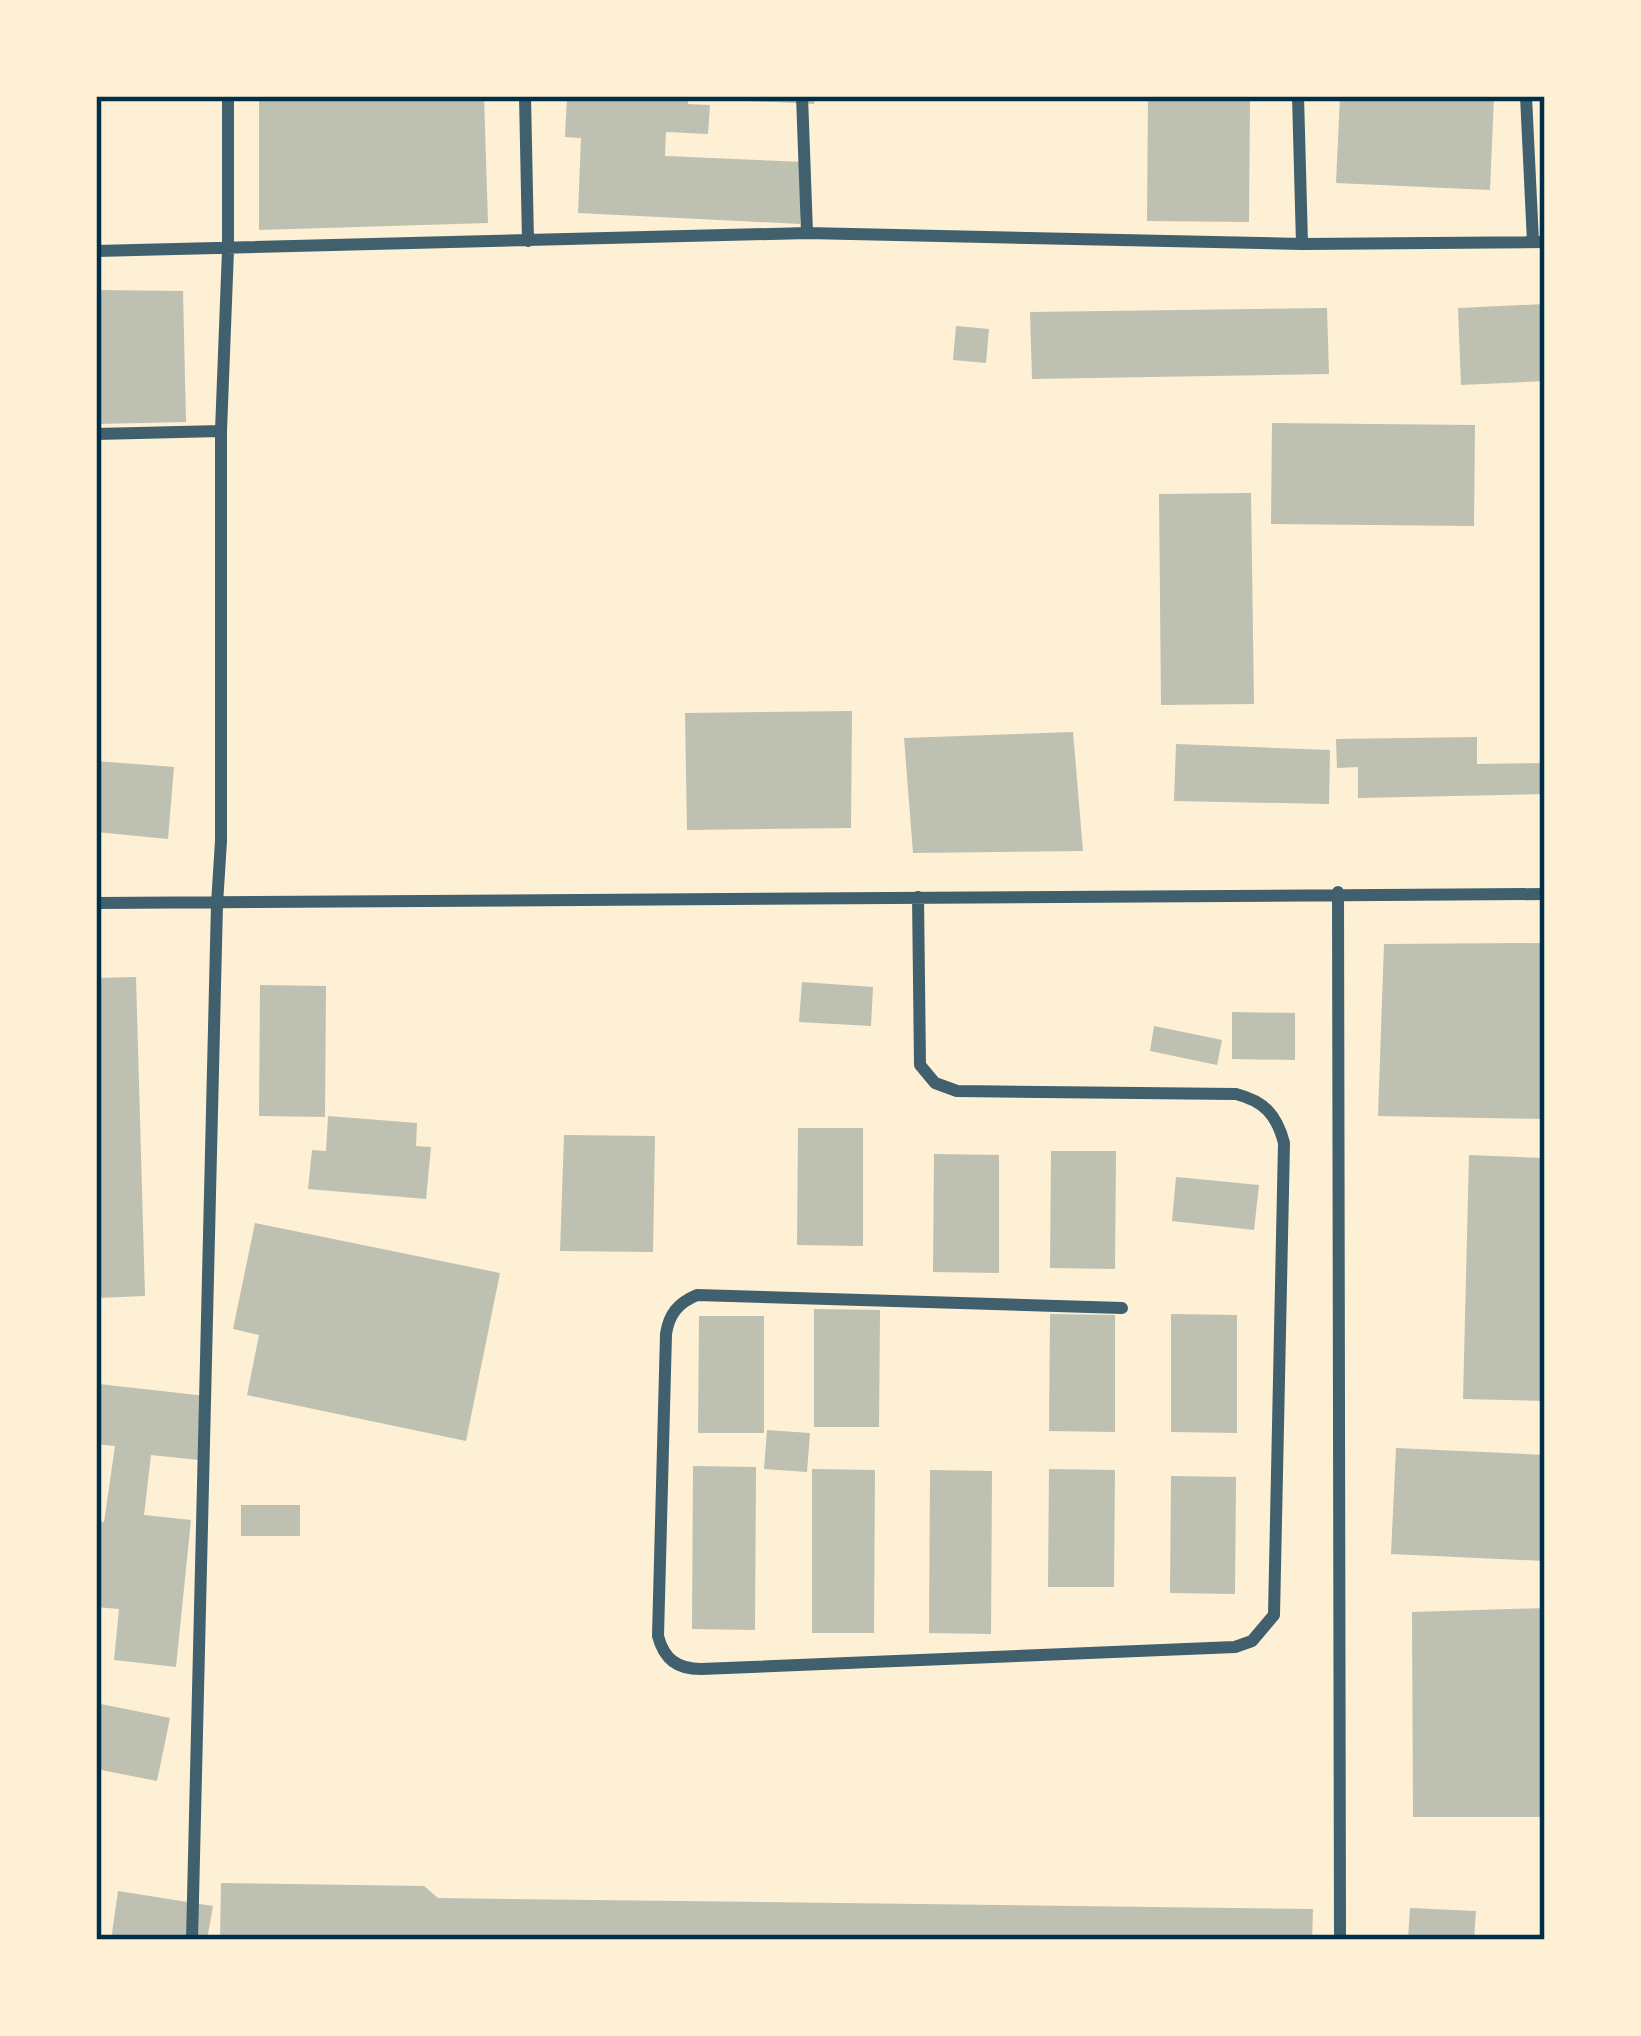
<svg xmlns="http://www.w3.org/2000/svg" width="1641" height="2036" viewBox="0 0 1641 2036" font-family="'Archivo Narrow',sans-serif">
<style>
.building{fill:#bec0b2}
.lines{fill:none;stroke-linecap:round;stroke-linejoin:round}
.minor{stroke:#3f606c;stroke-width:12}
.neatline{fill:none;stroke:#003049;stroke-width:4.5}
</style>
<rect width="100%" height="100%" fill="#fdf0d5"/>
<path class="building" d="M 259,96 L 484,96 L 488,223 L 259,230 Z
M 567,96 L 688,96 L 688,104 L 710,105 L 708,134 L 666,132 L 665,156 L 803,162 L 800,224 L 578,213 L 581,138 L 565,137 Z
M 749,96 L 814,96 L 814,104 L 749,101 Z
M 1148,96 L 1250,96 L 1249,222 L 1147,221 Z
M 1340,96 L 1494,96 L 1490,190 L 1336,183 Z
M 96,290 L 183,291 L 186,422 L 96,424 Z
M 1545,304 L 1545,381 L 1461,385 L 1458,308 Z
M 1327,308 L 1329,374 L 1032,379 L 1030,312 Z
M 956,326 L 989,329 L 986,363 L 953,360 Z
M 1272,423 L 1475,425 L 1474,526 L 1271,524 Z
M 1251,493 L 1254,704 L 1161,705 L 1159,494 Z
M 852,711 L 851,828 L 687,830 L 685,713 Z
M 1073,732 L 1083,851 L 913,853 L 904,738 Z
M 1477,737 L 1477,764 L 1545,763 L 1545,794 L 1358,798 L 1358,767 L 1337,768 L 1336,739 Z
M 1176,744 L 1330,750 L 1329,804 L 1174,801 Z
M 96,761 L 174,767 L 168,839 L 96,832 Z
M 1545,943 L 1545,1119 L 1378,1116 L 1384,944 Z
M 136,977 L 145,1296 L 96,1298 L 96,978 Z
M 802,982 L 873,987 L 871,1026 L 799,1022 Z
M 260,985 L 326,986 L 325,1117 L 259,1116 Z
M 1232,1012 L 1295,1013 L 1295,1060 L 1232,1059 Z
M 1154,1026 L 1222,1040 L 1217,1065 L 1150,1051 Z
M 328,1116 L 417,1123 L 416,1146 L 431,1147 L 426,1199 L 308,1189 L 312,1150 L 326,1151 Z
M 798,1128 L 863,1128 L 863,1246 L 797,1245 Z
M 564,1135 L 655,1136 L 653,1252 L 560,1251 Z
M 1051,1151 L 1116,1151 L 1115,1269 L 1050,1268 Z
M 934,1154 L 999,1155 L 999,1273 L 933,1272 Z
M 1469,1155 L 1545,1158 L 1545,1401 L 1463,1399 Z
M 1176,1177 L 1259,1185 L 1254,1230 L 1172,1221 Z
M 255,1223 L 500,1273 L 466,1441 L 247,1395 L 259,1335 L 233,1329 Z
M 814,1309 L 880,1310 L 879,1427 L 814,1427 Z
M 1050,1314 L 1115,1315 L 1115,1432 L 1049,1431 Z
M 1171,1314 L 1237,1315 L 1237,1433 L 1171,1432 Z
M 699,1316 L 764,1316 L 764,1433 L 698,1433 Z
M 99,1384 L 206,1396 L 199,1460 L 151,1455 L 144,1515 L 191,1520 L 176,1667 L 114,1660 L 119,1609 L 96,1607 L 96,1521 L 104,1522 L 115,1446 L 96,1444 Z
M 767,1430 L 810,1433 L 807,1472 L 764,1469 Z
M 1396,1448 L 1545,1455 L 1545,1561 L 1391,1554 Z
M 693,1466 L 756,1467 L 755,1630 L 692,1629 Z
M 812,1469 L 875,1470 L 874,1633 L 812,1633 Z
M 1049,1469 L 1115,1470 L 1114,1587 L 1048,1587 Z
M 930,1470 L 992,1471 L 991,1634 L 929,1633 Z
M 1171,1476 L 1236,1477 L 1235,1594 L 1170,1593 Z
M 241,1505 L 300,1505 L 300,1536 L 241,1536 Z
M 1545,1608 L 1545,1817 L 1413,1817 L 1412,1612 Z
M 96,1703 L 170,1718 L 157,1781 L 96,1769 Z
M 221,1883 L 424,1886 L 438,1898 L 1313,1909 L 1312,1940 L 220,1940 Z
M 118,1891 L 213,1906 L 207,1940 L 111,1940 Z
M 1410,1908 L 1476,1911 L 1474,1940 L 1408,1940 Z"/>
<g class="lines">
<path class="minor" d="M 525,96 L 528,241
M 802,96 L 807,233
M 1298,96 L 1302,244
M 1526,96 L 1533,242
M 96,251 L 807,233 L 1302,244 L 1545,242
M 96,434 L 221,431
M 1338,892 L 1340,1940
M 918,897 L 920,1065 L 935,1083 L 957,1091 L 1236,1094 C 1264,1101 1277,1115 1284,1143 L 1274,1615 L 1252,1641 L 1235,1647 L 701,1669 C 677,1669 664,1659 658,1636 L 666,1334 C 669,1314 678,1303 697,1295 L 1122,1308
M 96,903 L 1545,894
M 192,1940 L 217,904 L 221,841 L 221,431 L 228,250 L 228,96"/>
</g>
<rect width="1641" height="2036" fill="none" stroke="#fdf0d5" stroke-width="198"/>
<rect x="99" y="99" width="1443" height="1838" class="neatline"/>
</svg>
